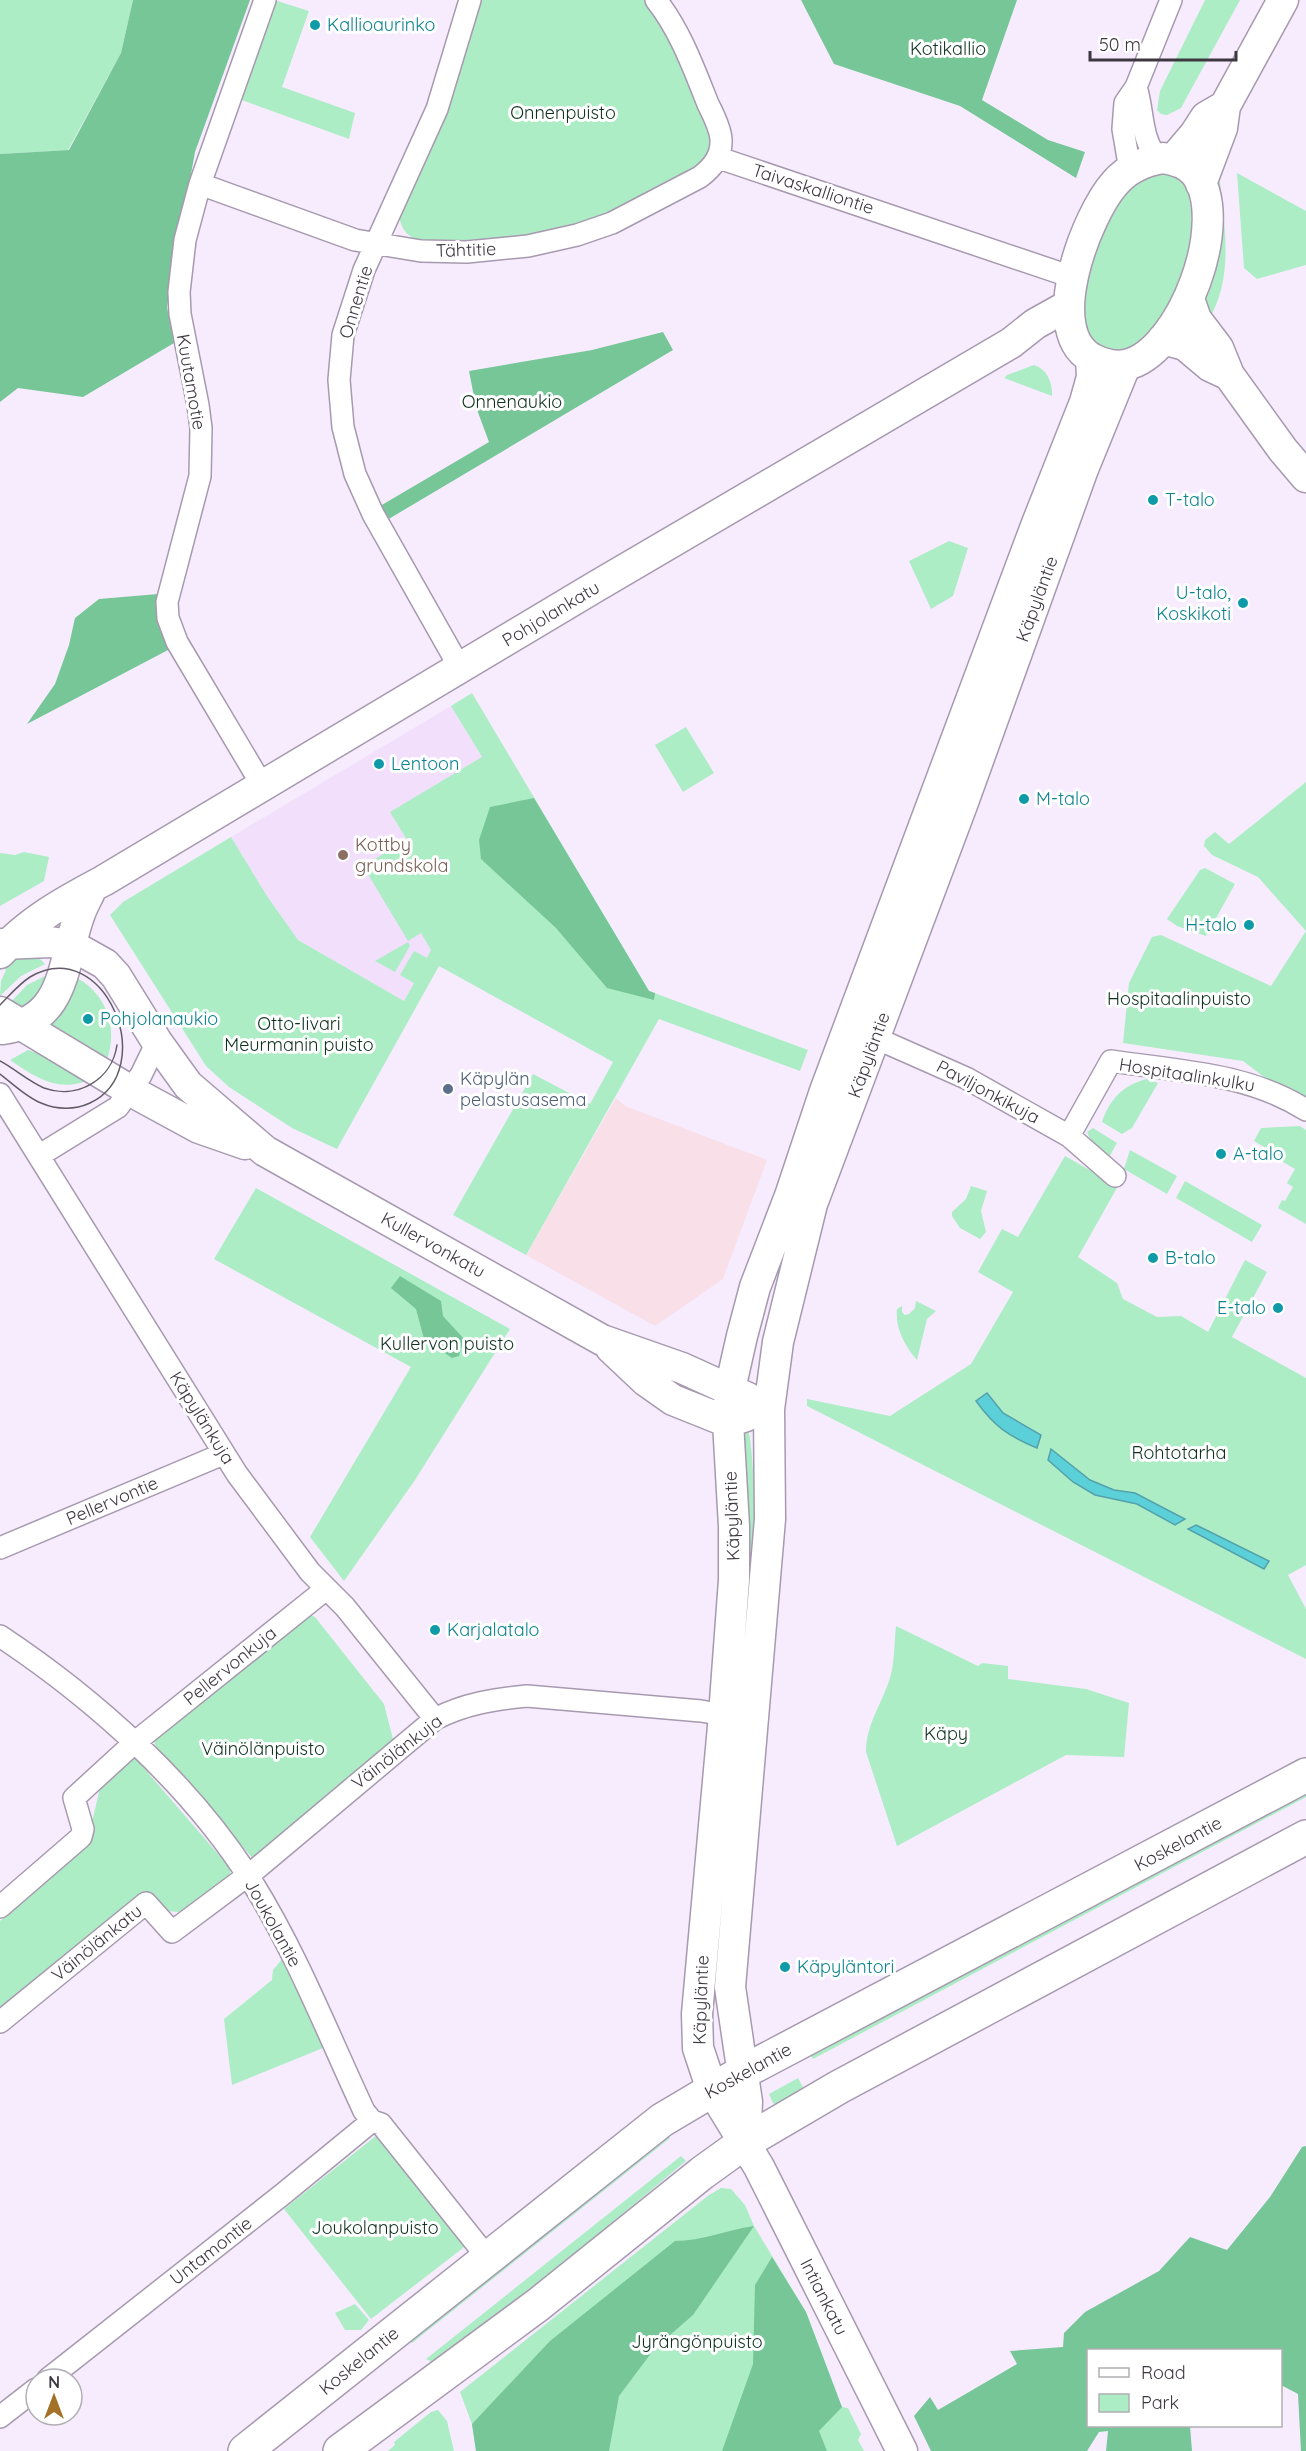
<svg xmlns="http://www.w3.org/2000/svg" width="1306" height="2451" viewBox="0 0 1306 2451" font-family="Quicksand,sans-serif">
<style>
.commercial{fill:#f8dfe8}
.built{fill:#f1dffc}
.green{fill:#acedc5}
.forest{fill:#76c698}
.water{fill:#5cd0d9;stroke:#53a2ab;stroke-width:1.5}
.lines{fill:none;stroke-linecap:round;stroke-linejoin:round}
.street-casing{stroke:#a799af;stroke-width:24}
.secondary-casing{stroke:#a799af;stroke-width:33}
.primary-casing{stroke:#a799af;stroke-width:36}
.street{stroke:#fff;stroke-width:21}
.secondary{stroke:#fff;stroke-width:30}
.primary{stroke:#fff;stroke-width:33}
.tram{stroke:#635c67;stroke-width:1.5}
.culture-dot{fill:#0f9aa8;stroke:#fff;stroke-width:2}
.education-dot{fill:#8d6e63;stroke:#fff;stroke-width:2}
.service-dot{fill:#5c6f8a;stroke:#fff;stroke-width:2}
.labels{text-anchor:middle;stroke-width:6;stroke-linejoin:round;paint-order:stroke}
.culture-label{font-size:18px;fill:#0d838f;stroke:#fff;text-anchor:start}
.park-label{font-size:18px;fill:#0e311f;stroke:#fff}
.street-label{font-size:18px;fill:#3d3740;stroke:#fff}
.education-label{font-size:18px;fill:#785e54;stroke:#fff;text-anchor:start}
.service-label{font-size:18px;fill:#4e5e75;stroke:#fff;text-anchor:start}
</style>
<rect width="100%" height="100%" fill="#f7ecfe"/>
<path class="commercial" d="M 616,1098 L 625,1106 L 767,1160 L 723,1279 L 655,1326 L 526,1255 Z"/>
<path class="built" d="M 451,706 L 491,772 L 450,915 L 404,1001 L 298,940 L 267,896 L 231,837 Z"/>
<path class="green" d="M 0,0 L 133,0 L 121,53 L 68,150 L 0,154 Z
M 274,0 L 309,11 L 282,87 L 355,113 L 349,139 L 239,99 Z
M 478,0 L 648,0 L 662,20 L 714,141 L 703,165 L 600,221 L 508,242 L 421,242 C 407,236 401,230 399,215 Z
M 1205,0 L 1240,0 L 1181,108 L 1167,115 L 1161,114 L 1157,110 L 1160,91 Z
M 1218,158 C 1221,213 1239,274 1206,324 L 1200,313 Z
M 1167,172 C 1172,174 1179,177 1182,181 C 1211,220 1169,344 1119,352 C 1113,353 1103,349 1097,347 C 1089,335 1083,323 1083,308 C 1083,272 1109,193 1144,177 C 1151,174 1160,173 1167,172 Z
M 1237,173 L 1306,211 L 1306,265 L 1257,279 L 1244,268 Z
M 1034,365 C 1047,369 1053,383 1052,396 L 1004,378 L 1007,375 Z
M 949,541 L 968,548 L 953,596 L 931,609 L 909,561 Z
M 472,693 L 649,991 L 808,1050 L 800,1071 L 659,1019 L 526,1255 L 453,1215 L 533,1074 L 590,1104 L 613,1062 L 439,966 L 337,1149 L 292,1128 L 229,1087 L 206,1066 L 110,915 L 123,902 L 231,837 L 267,896 L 298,940 L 404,1001 L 414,983 L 400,975 L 414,951 L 427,958 L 431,950 L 421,933 L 408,941 L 363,866 L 407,840 L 390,812 L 482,757 L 451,706 Z
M 686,727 L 714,773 L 683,792 L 655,745 Z
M 1306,782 L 1306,1099 L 1264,1077 L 1243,1061 L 1123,1043 L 1129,983 L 1152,937 L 1161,935 L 1271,986 L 1306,931 L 1258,877 L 1212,855 L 1204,846 L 1205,840 L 1215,832 L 1229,844 Z
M 24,852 L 49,857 L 44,881 L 0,906 L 0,853 L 15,855 Z
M 1205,868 L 1235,884 L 1206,936 L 1177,926 L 1167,919 L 1200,870 Z
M 408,942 L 410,946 L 395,972 L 375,961 Z
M 11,957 L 38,957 L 45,964 L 21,976 L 0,996 L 1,981 L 6,970 L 3,967 L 0,971 L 0,967 Z
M 47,975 C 46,997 31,1017 7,1006 L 27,985 Z
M 77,978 C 107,994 119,1030 106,1062 L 46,1029 L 63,1010 Z
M 28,1050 L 48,1057 L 89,1080 C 58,1093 35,1077 10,1060 Z
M 1146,1079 L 1158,1083 L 1132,1128 L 1122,1134 L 1102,1122 C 1110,1099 1122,1086 1146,1079 Z
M 1300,1126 L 1306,1130 L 1306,1224 L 1278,1208 L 1282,1200 L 1285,1201 L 1293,1187 L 1287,1183 L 1295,1169 L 1271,1155 L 1273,1152 L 1254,1141 L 1261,1128 Z
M 1093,1128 L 1117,1143 L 1108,1159 L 1094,1148 L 1087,1132 Z
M 1130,1150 L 1177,1176 L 1167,1194 L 1124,1169 Z
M 1065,1156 L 1118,1186 L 1078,1257 L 1117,1283 L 1123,1299 L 1157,1317 L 1181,1316 L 1208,1332 L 1245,1260 L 1267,1272 L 1232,1337 L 1306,1378 L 1306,1565 L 1288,1575 L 1306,1609 L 1306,1659 L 807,1406 L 807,1399 L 890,1416 L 971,1364 L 1013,1292 L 978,1272 L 1002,1229 L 1018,1237 Z
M 1185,1181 L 1262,1225 L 1252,1242 L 1176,1198 Z
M 971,1186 L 987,1191 L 981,1211 L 986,1232 L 980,1239 L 960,1228 L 952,1216 L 952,1212 L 966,1199 Z
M 256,1188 L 510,1329 L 415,1480 L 344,1581 L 310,1537 L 411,1367 L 214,1259 Z
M 916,1301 L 936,1311 L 927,1319 L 917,1360 C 905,1346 895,1328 897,1309 L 902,1306 L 902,1312 L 905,1315 L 909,1314 L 915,1308 Z
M 741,1428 L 748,1430 L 750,1438 C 760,1520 750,1601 744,1684 Z
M 308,1614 L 315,1617 L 384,1704 L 393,1739 L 254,1860 L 155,1745 L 154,1738 Z
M 896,1626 L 978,1666 L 982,1663 L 1008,1666 L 1008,1679 L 1086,1689 L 1129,1703 L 1124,1757 L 1066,1755 L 897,1846 L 866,1752 C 866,1725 881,1705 889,1681 C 895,1665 894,1643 896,1626 Z
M 128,1759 L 136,1759 L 231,1869 L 229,1877 L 179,1912 L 166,1911 L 146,1893 L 0,2012 L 0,1921 L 86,1847 L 101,1784 Z
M 1306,1788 L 1306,1797 L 813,2059 L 809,2053 Z
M 283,1958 L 323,2048 L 232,2085 L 224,2019 L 272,1980 L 273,1970 Z
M 798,2078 L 806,2093 L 777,2106 L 773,2103 L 769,2094 Z
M 666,2132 L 670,2138 L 446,2316 L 412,2343 L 410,2341 Z
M 377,2135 L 464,2244 L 463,2248 L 371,2319 L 284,2209 Z
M 681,2156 L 686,2161 L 542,2281 L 440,2358 L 432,2362 L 426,2359 Z
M 721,2188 L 731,2189 L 745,2205 L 754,2226 L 806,2312 L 840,2403 L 842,2407 L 848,2408 L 861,2434 L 858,2440 L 864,2451 L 476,2451 L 472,2424 L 460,2392 L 709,2195 Z
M 355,2304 L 369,2320 L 361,2330 L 345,2330 L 335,2313 Z
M 438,2410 L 447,2421 L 454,2451 L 388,2451 L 395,2445 L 394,2442 L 431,2412 Z"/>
<path class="forest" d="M 133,0 L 250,0 L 195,152 L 167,307 L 174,343 L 83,397 L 18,388 L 0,402 L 0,154 L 69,150 L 121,53 Z
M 801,0 L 1017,0 L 982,100 L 1048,140 L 1085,152 L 1076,178 L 960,106 L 834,64 Z
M 663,332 L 673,350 L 382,523 L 375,509 L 489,442 L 476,407 L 469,371 L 592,350 Z
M 158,594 L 161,624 L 170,649 L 27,724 L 55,684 L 69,645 L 75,618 L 99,599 Z
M 534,798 L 649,991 L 655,993 L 654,1000 L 607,988 L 556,928 L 481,859 L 479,840 L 490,807 Z
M 400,1276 L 441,1301 L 443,1316 L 464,1339 L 459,1356 L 452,1358 L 424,1339 L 416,1309 L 391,1288 Z
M 1306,2146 L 1306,2451 L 1301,2451 L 1298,2394 L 1281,2385 L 1280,2350 L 1088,2350 L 1088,2426 L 1190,2426 L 1192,2451 L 1106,2451 L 1108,2431 L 1099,2432 L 1087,2451 L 931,2451 L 914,2416 L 930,2397 L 938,2410 L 1017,2364 L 1010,2351 L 1063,2347 L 1064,2333 L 1085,2312 L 1159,2271 L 1190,2237 L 1227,2250 L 1270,2197 L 1302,2147 Z
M 754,2226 L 693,2315 L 655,2348 L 619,2396 L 609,2451 L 476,2451 L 472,2424 L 550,2341 L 675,2241 C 702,2241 727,2230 754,2226 Z
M 772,2257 L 806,2312 L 842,2407 L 819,2431 L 827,2451 L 722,2451 L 753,2364 L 755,2285 Z"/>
<path class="water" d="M 987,1393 L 1003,1413 L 1041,1435 L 1037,1448 C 1008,1436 994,1426 976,1401 Z
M 1051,1449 L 1090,1480 L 1114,1490 L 1135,1493 L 1185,1519 L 1175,1525 L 1137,1504 L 1095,1495 L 1073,1482 L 1048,1460 Z
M 1196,1525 L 1269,1561 L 1264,1569 L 1188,1529 Z"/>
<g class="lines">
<defs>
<path id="street" d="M 1136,87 C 1144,112 1140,138 1158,159
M 719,158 L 1072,277
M 1130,170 L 1123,129 L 1125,103 L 1136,87 L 1171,0
M 200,184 L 355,240 L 421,251 L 467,252 L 528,246 L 577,235 L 612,223 L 700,177 C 713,167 722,156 721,139 C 720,127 713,114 708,104 C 694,69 680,30 656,0
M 460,668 L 373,514 L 355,474 L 343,427 L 339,380 L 343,335 L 364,270 L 437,109 L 470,0
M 262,785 L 177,642 L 168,618 L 167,602 L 200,476 L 201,428 L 198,405 L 180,314 L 179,292 L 185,240 L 200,184 L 265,0
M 862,1032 L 966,1078 L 1069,1136 L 1115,1176
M 0,1094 L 237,1474 L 310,1572 L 345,1607 L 435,1719
M 1069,1136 L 1111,1061 C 1178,1071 1248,1073 1306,1110
M 40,1155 L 118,1107 L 141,1075 L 157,1042
M 0,1548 L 223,1454
M 0,1636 C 95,1699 191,1785 252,1882 C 297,1954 328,2034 364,2111 L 372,2121 L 381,2124 L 487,2257
M 0,1907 L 81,1837 L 83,1829 L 74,1798 L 134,1743 L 326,1589
M 0,2022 L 146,1903 L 172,1932 L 255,1870 L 435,1719 C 464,1704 494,1699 527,1696 L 701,1711 L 736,1717
M 48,2379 L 283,2194 L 372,2121
M 0,2417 L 36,2389"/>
<path id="secondary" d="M 1163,158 C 1175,160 1187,163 1195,173 C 1232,219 1182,353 1126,365 C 1116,367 1104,364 1095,360 C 1039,335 1087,214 1115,183 C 1127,169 1145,161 1163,158 Z
M 1173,160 L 1195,134 L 1206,117 L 1225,106
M 1201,184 L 1222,128 L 1225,106 L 1283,0
M 1189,299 L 1196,319 L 1218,348 L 1229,375 L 1283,450 L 1306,477
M 1163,339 L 1185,345 L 1210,366 L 1229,375
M 2,944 L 50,942 L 71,945 L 105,964 L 116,976 L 157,1042 L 188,1085 L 265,1151 L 602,1340 L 682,1368 L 748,1398
M 0,953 C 29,921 65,901 103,881 L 595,587 L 1011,343 L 1035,324 L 1069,305
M 0,1012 L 131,1091 L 199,1128 L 245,1144
M 3,1029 C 66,1020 62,964 79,916 C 82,906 88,897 92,887
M 611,1348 L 646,1381 L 673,1400 L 728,1422 L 746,1416
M 745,2142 L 747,2102 L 730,1987 L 770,1519 L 769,1409 L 778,1342 L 812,1204 L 962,805 L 1083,469 L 1125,366
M 902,2451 L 759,2167 L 712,2090 L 698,2048 L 697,2014 L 724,1715 L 734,1580 L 734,1526 L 728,1422 L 730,1389 L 742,1336 L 755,1287 L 790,1196 L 825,1091 L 1036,526 L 1085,402 L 1092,377 L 1091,358"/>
<path id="primary" d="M 245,2451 L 662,2120 L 743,2072 L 1306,1775
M 340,2451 L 539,2304 L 702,2173 L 745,2142 L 839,2087 L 1306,1837"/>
</defs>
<use href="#street" class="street-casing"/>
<use href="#secondary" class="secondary-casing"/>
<use href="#primary" class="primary-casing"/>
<use href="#street" class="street"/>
<use href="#secondary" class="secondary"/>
<use href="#primary" class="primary"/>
<path class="tram" d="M 0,1005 C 10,995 19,984 30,977 C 104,933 161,1069 90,1103 C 75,1110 57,1110 41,1103 C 26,1097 13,1084 0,1074
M 0,1061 C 15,1069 28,1081 44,1088 C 77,1100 112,1080 117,1045"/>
</g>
<g class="culture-dot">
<circle cx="315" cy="25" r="6"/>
<circle cx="1153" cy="500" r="6"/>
<circle cx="1243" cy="603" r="6"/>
<circle cx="379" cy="764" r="6"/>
<circle cx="1024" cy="799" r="6"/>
<circle cx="1249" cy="925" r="6"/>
<circle cx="88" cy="1019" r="6"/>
<circle cx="1221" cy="1154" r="6"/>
<circle cx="1153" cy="1258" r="6"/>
<circle cx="1278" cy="1308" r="6"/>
<circle cx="435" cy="1630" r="6"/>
<circle cx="785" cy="1967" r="6"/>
</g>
<circle class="education-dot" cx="343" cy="855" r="6"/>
<circle class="service-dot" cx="448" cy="1089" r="6"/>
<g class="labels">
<g class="culture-label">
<text x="327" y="31">Kallioaurinko</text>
<text x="1165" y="506">T-talo</text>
<text x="1231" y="599" text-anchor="end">U-talo,<tspan x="1231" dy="21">Koskikoti</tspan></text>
<text x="391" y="770">Lentoon</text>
<text x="1036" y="805">M-talo</text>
<text x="1237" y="931" text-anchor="end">H-talo</text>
<text x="100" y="1025">Pohjolanaukio</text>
<text x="1233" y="1160">A-talo</text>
<text x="1165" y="1264">B-talo</text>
<text x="1266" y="1314" text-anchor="end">E-talo</text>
<text x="447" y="1636">Karjalatalo</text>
<text x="797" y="1973">Käpyläntori</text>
</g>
<g class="park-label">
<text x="948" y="55">Kotikallio</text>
<text x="563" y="119">Onnenpuisto</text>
<text x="512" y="408">Onnenaukio</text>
<text x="1179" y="1005">Hospitaalinpuisto</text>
<text x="299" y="1030">Otto-Iivari<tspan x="299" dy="21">Meurmanin puisto</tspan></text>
<text x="447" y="1350">Kullervon puisto</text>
<text x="1179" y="1459">Rohtotarha</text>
<text x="946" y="1740">Käpy</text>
<text x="263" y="1755">Väinölänpuisto</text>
<text x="375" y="2234">Joukolanpuisto</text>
<text x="697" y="2348">Jyrängönpuisto</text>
</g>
<g class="street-label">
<text transform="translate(813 189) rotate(18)" y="6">Taivaskalliontie</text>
<text transform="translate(466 250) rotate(-2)" y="6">Tähtitie</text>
<text transform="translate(356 302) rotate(-73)" y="6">Onnentie</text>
<text transform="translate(191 382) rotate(80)" y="6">Kuutamotie</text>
<text transform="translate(1037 599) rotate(-70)" y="6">Käpyläntie</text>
<text transform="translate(551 614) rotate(-31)" y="6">Pohjolankatu</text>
<text transform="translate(869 1055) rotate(-70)" y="6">Käpyläntie</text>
<text transform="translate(1187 1075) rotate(9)" y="6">Hospitaalinkulku</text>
<text transform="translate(988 1092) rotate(28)" y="6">Paviljonkikuja</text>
<text transform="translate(433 1245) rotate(29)" y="6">Kullervonkatu</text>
<text transform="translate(202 1418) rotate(58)" y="6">Käpylänkuja</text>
<text transform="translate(112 1501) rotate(-23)" y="6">Pellervontie</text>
<text transform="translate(732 1516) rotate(-92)" y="6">Käpyläntie</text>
<text transform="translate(230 1666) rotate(-39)" y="6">Pellervonkuja</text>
<text transform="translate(397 1752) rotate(-38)" y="6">Väinölänkuja</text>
<text transform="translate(1178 1844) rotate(-28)" y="6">Koskelantie</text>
<text transform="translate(273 1923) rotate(61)" y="6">Joukolantie</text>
<text transform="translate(97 1943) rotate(-39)" y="6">Väinölänkatu</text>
<text transform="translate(701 2000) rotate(-88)" y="6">Käpyläntie</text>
<text transform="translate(748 2071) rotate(-29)" y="6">Koskelantie</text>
<text transform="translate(211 2251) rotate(-38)" y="6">Untamontie</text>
<text transform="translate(824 2297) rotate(63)" y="6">Intiankatu</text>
<text transform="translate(359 2361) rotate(-39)" y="6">Koskelantie</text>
</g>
<g class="education-label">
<text x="355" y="851">Kottby<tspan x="355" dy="21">grundskola</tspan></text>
</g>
<g class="service-label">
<text x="460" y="1085">Käpylän<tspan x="460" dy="21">pelastusasema</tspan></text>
</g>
</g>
<rect x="1087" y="2349" width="195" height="78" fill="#ffffff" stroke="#b1afb3" stroke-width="1.5"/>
<rect x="1099" y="2368" width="30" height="9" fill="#ffffff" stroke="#b1afb3" stroke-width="1.5"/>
<text x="1141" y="2379" font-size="18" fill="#3d3740">Road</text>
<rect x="1099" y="2394" width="30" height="18" fill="#acedc5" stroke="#b1afb3" stroke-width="1.5"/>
<text x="1141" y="2409" font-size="18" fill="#3d3740">Park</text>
<g transform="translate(54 2397)"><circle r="28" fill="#ffffff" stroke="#b1afb3" stroke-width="1.5"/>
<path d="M0-4.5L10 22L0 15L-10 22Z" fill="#a37127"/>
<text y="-9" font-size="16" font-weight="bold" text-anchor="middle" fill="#3d3740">N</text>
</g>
<path d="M1090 51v9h146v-9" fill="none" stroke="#3d3740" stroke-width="3"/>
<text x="1099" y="51" font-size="18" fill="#3d3740" stroke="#ffffff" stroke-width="4.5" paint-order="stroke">50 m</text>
</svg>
